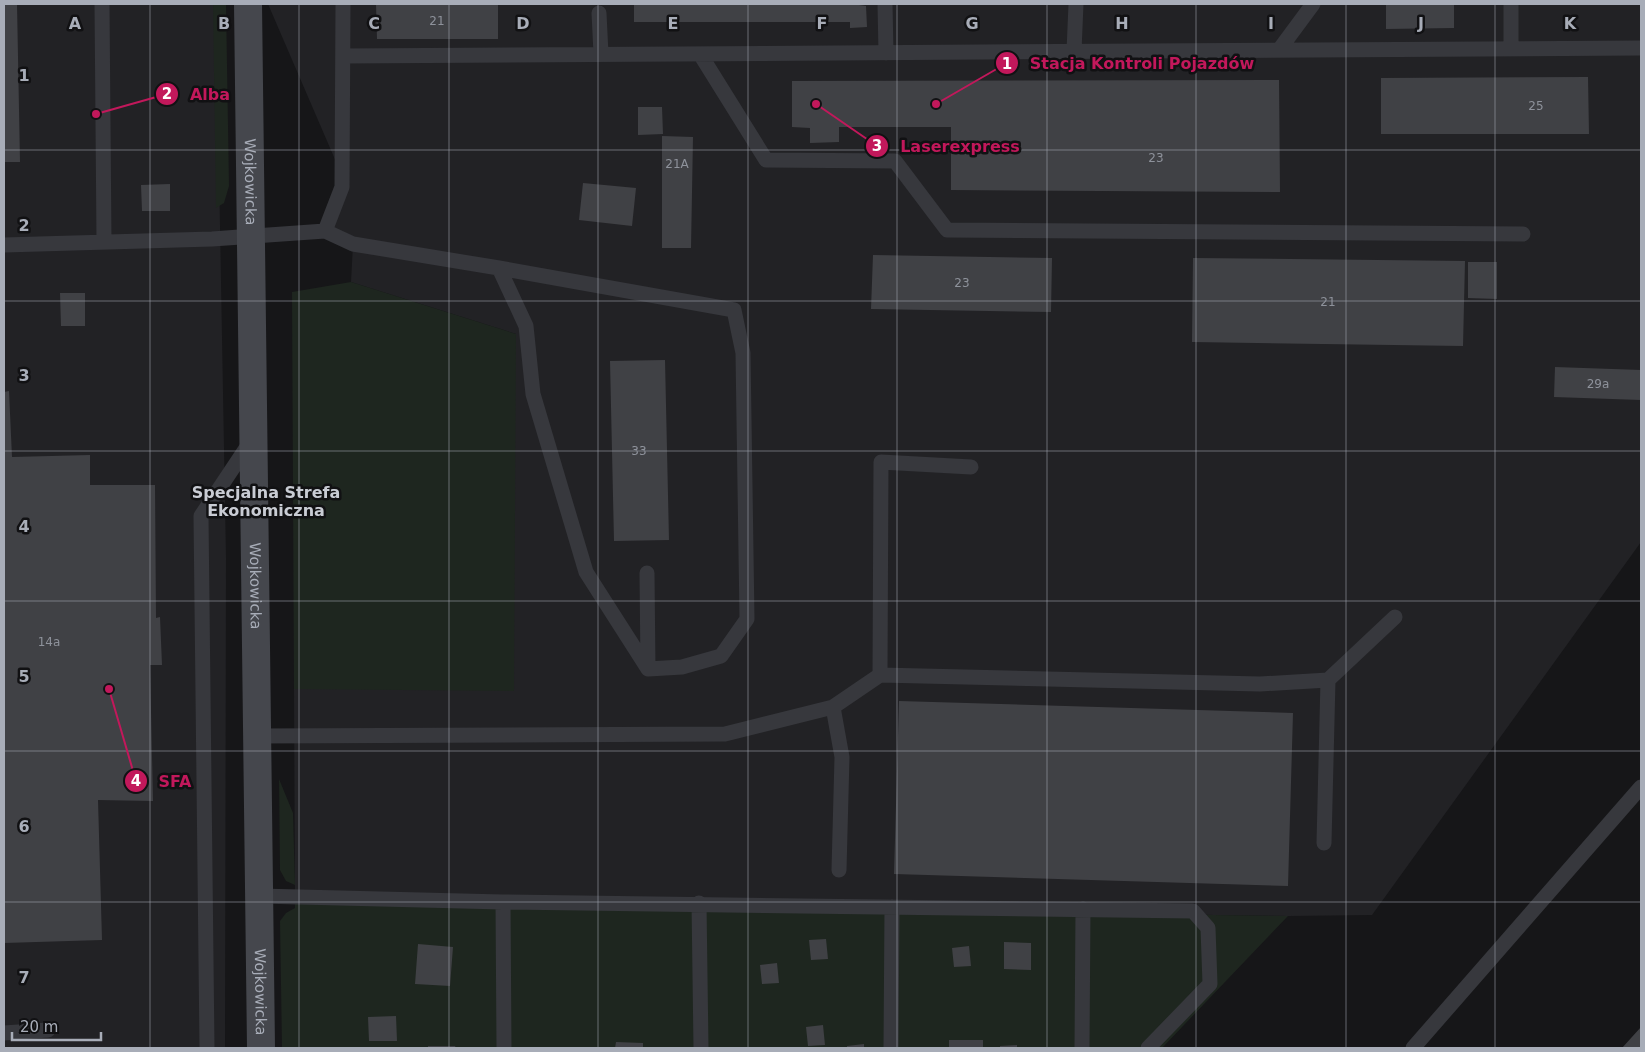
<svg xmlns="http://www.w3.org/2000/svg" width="1645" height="1052" viewBox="0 0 1645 1052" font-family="'DejaVu Sans',sans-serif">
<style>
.built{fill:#222225}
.green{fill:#1e261f}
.building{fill:#404145}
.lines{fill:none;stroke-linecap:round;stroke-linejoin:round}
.lane{stroke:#37383d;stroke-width:15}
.secondary{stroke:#45474d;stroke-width:28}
.grid{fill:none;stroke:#a8adb8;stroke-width:1;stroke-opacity:0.55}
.labels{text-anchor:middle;stroke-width:5;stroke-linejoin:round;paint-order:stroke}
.number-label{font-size:12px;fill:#8e929b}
.street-label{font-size:15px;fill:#a8adb8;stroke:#111113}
.neighbourhood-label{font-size:16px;font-weight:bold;fill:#c9ccd4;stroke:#111113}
.grid-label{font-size:16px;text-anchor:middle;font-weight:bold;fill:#a8adb8;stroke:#111113;stroke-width:5;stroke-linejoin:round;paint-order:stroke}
.leader{fill:none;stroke:#c2185b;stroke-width:2}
.callout-dot{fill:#c2185b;stroke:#111113;stroke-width:2}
.mark-label{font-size:15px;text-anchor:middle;font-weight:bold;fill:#fff}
.callout-label{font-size:16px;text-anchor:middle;font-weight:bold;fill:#c2185b;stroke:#111113;stroke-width:5;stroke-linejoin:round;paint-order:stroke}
</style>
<rect width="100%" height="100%" fill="#161618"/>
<path class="built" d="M 4,4 L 216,4 L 226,558 L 225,1048 L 4,1048 Z
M 268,4 L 1641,4 L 1641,542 L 1372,915 L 1288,916 L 295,903 L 294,689 L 312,689 L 516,334 L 351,282 L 353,244 L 325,231 L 346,185 Z"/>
<path class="green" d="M 213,4 L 226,4 L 229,186 L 224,203 L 216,208 Z
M 351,282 L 516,334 L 514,691 L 294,689 L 292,292 Z
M 279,779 L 293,813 L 295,885 L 286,881 L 280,870 Z
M 295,903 L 1288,916 L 1162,1048 L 282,1048 L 280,921 L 286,913 L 295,908 Z"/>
<path class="building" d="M 4,4 L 17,4 L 20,162 L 4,162 Z
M 376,4 L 498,4 L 498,39 L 377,39 Z
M 634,4 L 852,4 L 866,6 L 867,27 L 850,28 L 850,22 L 634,22 Z
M 1386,4 L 1454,4 L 1454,28 L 1386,29 Z
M 1588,77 L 1589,134 L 1381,134 L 1381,78 Z
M 1279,80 L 1280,192 L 951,190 L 951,127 L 839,127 L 839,142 L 810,143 L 810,128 L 792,127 L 792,81 Z
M 638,107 L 662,107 L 663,134 L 638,135 Z
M 662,136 L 693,137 L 691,248 L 662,248 Z
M 583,183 L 636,188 L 632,226 L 579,220 Z
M 170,184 L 170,211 L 142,211 L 141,185 Z
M 873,255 L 1052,258 L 1051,312 L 871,309 Z
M 1193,258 L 1465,261 L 1463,346 L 1192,342 Z
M 1468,262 L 1497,262 L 1497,299 L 1468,298 Z
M 60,293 L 85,293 L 85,326 L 61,326 Z
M 665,360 L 669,540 L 614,541 L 610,361 Z
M 1555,367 L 1641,370 L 1641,400 L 1554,397 Z
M 9,391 L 12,457 L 90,455 L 90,485 L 155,485 L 156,618 L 160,617 L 162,665 L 150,665 L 153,801 L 98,800 L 102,940 L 4,943 L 4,392 Z
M 899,701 L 1293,713 L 1288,886 L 894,874 Z
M 826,939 L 828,959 L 811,960 L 809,940 Z
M 1004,942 L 1031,943 L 1031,970 L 1004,969 Z
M 418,944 L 453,947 L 450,986 L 415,984 Z
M 969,946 L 971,966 L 954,967 L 952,948 Z
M 777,963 L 779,983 L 762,984 L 760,965 Z
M 396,1016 L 397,1041 L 369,1041 L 368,1017 Z
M 823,1025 L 825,1045 L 808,1046 L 806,1027 Z
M 1641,1027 L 1641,1048 L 1622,1048 Z
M 949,1040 L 983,1040 L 983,1048 L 949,1048 Z
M 616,1042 L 643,1043 L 643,1048 L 615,1048 Z
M 864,1044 L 864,1048 L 847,1048 L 847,1046 Z
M 1017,1045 L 1017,1048 L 1000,1048 L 1000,1046 Z
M 428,1046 L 455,1046 L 456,1048 L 428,1048 Z"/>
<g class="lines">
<path class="lane" d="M 102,4 L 104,242
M 885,4 L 886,53
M 1511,4 L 1511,49
M 599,13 L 601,54
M 1279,50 L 1313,4
M 1074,51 L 1076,4
M 700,54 L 766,160 L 895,161 L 947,230 L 1523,234
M 343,56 L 1641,48
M 325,231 L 342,187 L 343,4
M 4,245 L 212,239 L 325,231 L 353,244 L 499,268 L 734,310 L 743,353 L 747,619 L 721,656 L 682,667 L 648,669 L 586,572 L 533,394 L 526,326 L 499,268
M 647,573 L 648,669
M 880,675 L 881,462 L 971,467
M 833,707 L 842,757 L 839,870
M 257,736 L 725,734 L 833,707 L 880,675 L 1260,684 L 1328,680 L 1395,617
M 1324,843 L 1328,680
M 259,896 L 503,902 L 1193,911 L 1208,928 L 1210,984 L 1148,1048
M 503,902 L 504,1048
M 699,903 L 701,1048
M 4,1033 L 48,1030
M 207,1048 L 201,516 L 251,441
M 891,1048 L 892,907
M 1082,1048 L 1083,909
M 1413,1048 L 1641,787"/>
<path class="secondary" id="s1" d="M 248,4 L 261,1048"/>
</g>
<path class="grid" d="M 150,4 L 150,1048M 299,4 L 299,1048M 449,4 L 449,1048M 598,4 L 598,1048M 748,4 L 748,1048M 897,4 L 897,1048M 1047,4 L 1047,1048M 1196,4 L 1196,1048M 1346,4 L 1346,1048M 1495,4 L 1495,1048M 4,150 L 1641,150M 4,301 L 1641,301M 4,451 L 1641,451M 4,601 L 1641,601M 4,751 L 1641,751M 4,902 L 1641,902"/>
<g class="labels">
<g class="number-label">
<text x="437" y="25">21</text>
<text x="1536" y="110">25</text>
<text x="1156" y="162">23</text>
<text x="677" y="168">21A</text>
<text x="962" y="287">23</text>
<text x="1328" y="306">21</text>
<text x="1598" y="388">29a</text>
<text x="639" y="455">33</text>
<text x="49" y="646">14a</text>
</g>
<g class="street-label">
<text dy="5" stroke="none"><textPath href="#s1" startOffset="178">Wojkowicka</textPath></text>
<text dy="5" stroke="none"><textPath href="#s1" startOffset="582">Wojkowicka</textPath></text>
<text dy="5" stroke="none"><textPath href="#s1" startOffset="988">Wojkowicka</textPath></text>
</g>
<g class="neighbourhood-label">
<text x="266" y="498">Specjalna Strefa<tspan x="266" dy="18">Ekonomiczna</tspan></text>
</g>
</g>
<g class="grid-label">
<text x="75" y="29">A</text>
<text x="224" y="29">B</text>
<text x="374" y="29">C</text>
<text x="523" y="29">D</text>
<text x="673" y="29">E</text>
<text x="822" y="29">F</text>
<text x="972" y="29">G</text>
<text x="1122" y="29">H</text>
<text x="1271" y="29">I</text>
<text x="1421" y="29">J</text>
<text x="1570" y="29">K</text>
<text x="24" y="81">1</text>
<text x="24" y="231">2</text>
<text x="24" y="381">3</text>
<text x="24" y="532">4</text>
<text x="24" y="682">5</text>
<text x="24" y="832">6</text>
<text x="24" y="983">7</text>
</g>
<path class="leader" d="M936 104L1007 63M96 114L167 94M816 104L877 146M109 689L136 781"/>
<g class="callout-dot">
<circle cx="936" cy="104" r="5"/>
<circle cx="96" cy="114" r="5"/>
<circle cx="816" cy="104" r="5"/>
<circle cx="109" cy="689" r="5"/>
<circle cx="1007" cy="63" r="12"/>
<circle cx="167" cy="94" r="12"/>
<circle cx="877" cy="146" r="12"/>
<circle cx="136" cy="781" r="12"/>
</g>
<g class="mark-label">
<text x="1007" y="69">1</text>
<text x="167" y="99">2</text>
<text x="877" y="151">3</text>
<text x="136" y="786">4</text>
</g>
<g class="callout-label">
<text x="1142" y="69">Stacja Kontroli Pojazdów</text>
<text x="210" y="100">Alba</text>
<text x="960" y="152">Laserexpress</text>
<text x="175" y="787">SFA</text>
</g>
<rect width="1645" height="1052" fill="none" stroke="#a8adb8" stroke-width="10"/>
<path d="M12 1032v8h89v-8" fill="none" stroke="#a8adb8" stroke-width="2.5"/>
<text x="20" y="1032" font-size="15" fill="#a8adb8" stroke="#111113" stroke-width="4" paint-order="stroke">20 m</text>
</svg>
